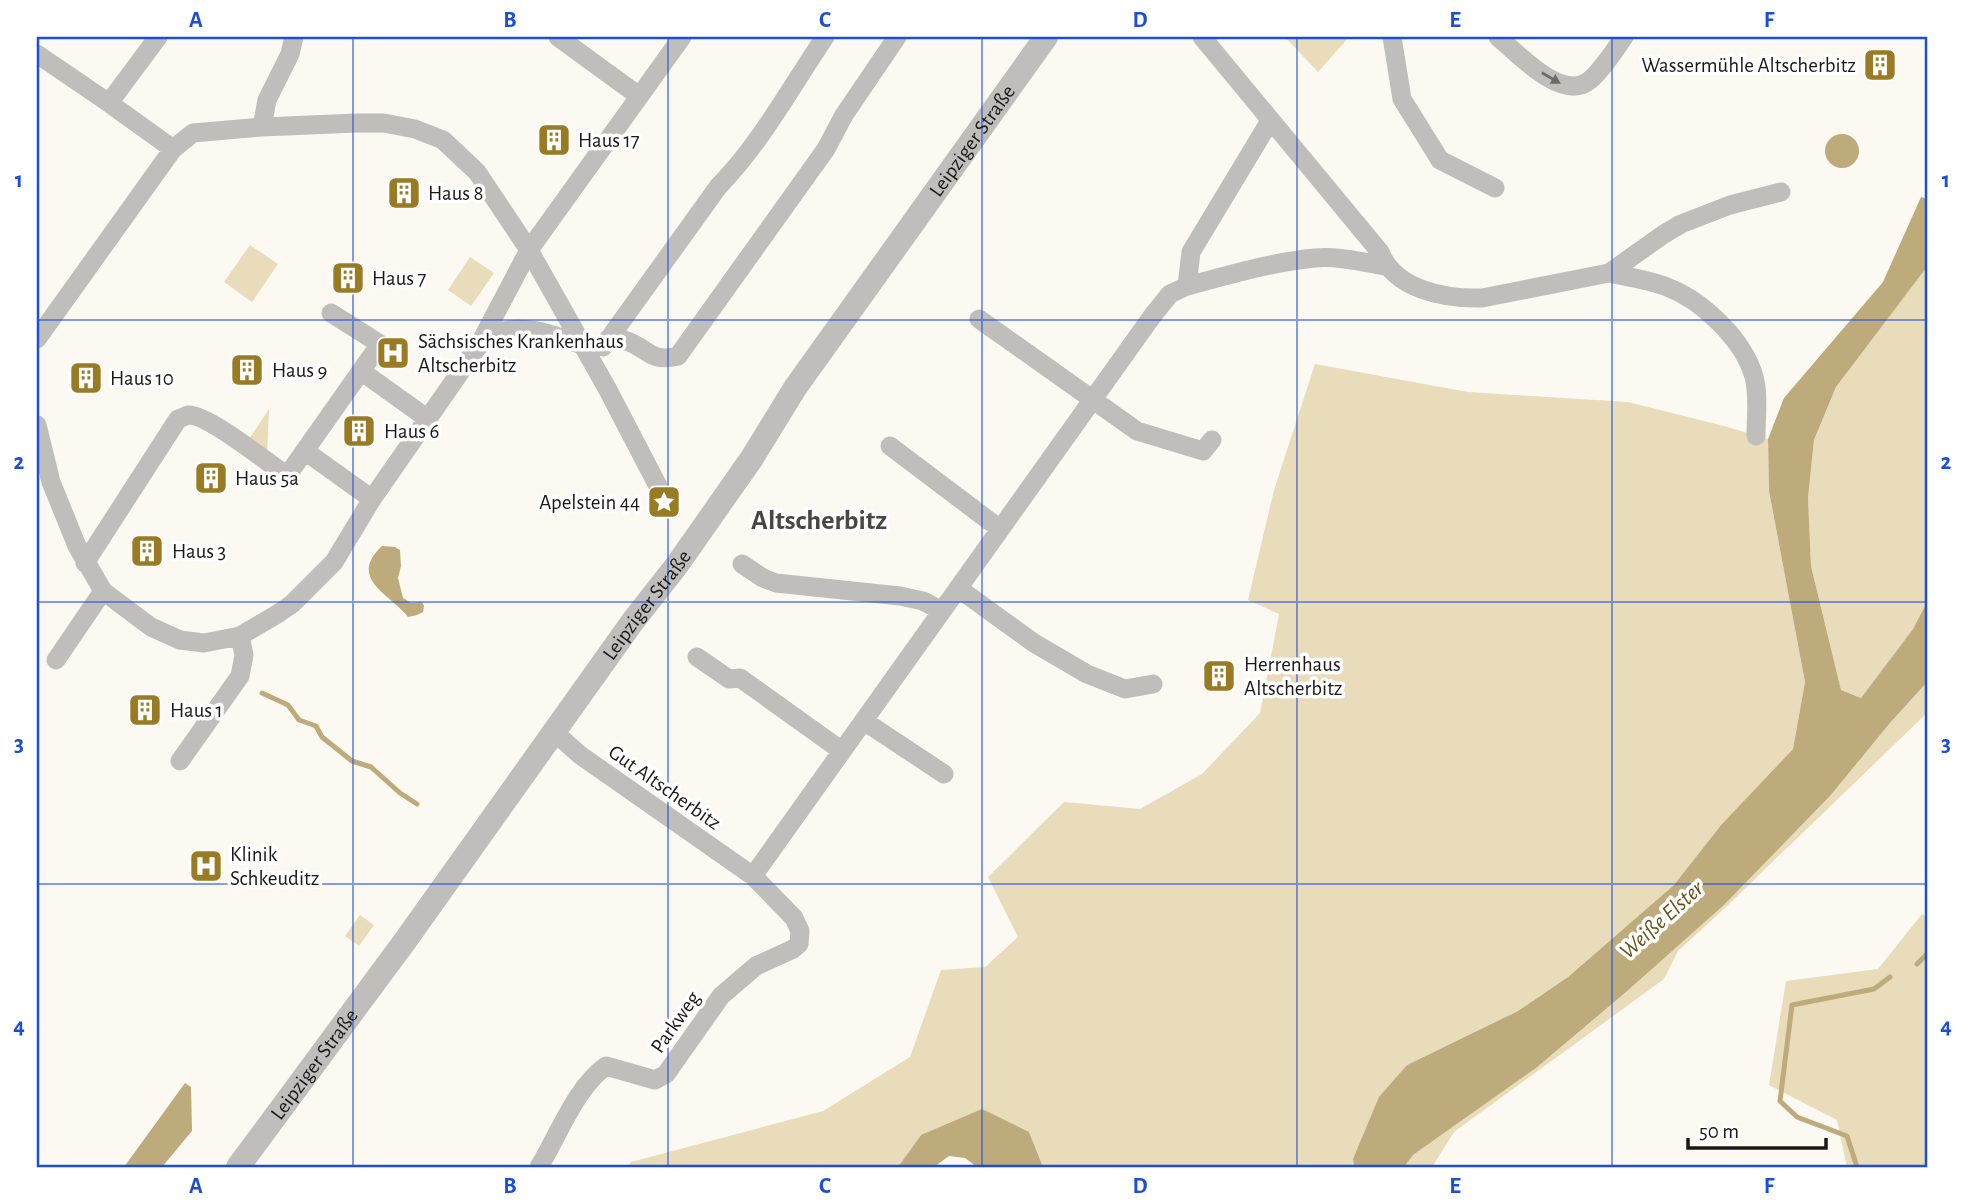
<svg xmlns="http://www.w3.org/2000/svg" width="1965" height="1204" viewBox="0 0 1965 1204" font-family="'Alegreya Sans',sans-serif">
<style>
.green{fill:#e9dcbb}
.water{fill:#bdab7c}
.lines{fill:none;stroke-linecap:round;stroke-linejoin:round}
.stream{stroke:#bdab7c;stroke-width:5}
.minor{stroke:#bfbebb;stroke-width:19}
.tertiary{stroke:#bfbebb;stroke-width:24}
.oneway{fill:#6c6b68}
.grid{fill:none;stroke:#1d4ed8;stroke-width:2;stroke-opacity:0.55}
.labels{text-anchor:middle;stroke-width:7;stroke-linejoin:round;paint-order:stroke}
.poi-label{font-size:21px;fill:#191816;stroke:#fff;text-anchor:start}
.street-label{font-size:21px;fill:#191816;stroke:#fff}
.water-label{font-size:23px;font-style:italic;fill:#624f16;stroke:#fff}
.district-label{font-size:28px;font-weight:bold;fill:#494742;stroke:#fff}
.neatline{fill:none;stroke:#1d4ed8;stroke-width:2.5}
.grid-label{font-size:23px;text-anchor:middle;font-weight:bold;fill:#1d4ed8}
</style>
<rect width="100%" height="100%" fill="#fcf9f3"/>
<path class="green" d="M 1285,37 L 1349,37 L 1318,72 Z
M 250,245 L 278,264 L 252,302 L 224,282 Z
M 470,257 L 494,273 L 471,306 L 448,290 Z
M 1928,258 L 1928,600 L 1913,629 L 1861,698 L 1841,690 L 1811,566 L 1808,498 L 1814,440 L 1836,387 L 1925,268 Z
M 1315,364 L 1468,392 L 1628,402 L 1724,426 L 1768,439 L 1769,491 L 1805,682 L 1793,749 L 1721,825 L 1674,885 L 1568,977 L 1518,1011 L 1407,1065 L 1353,1159 L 1354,1167 L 1043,1167 L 1029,1132 L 921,1135 L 898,1167 L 628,1167 L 631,1162 L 823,1111 L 910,1057 L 941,970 L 985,967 L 1018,937 L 988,877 L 1064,802 L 1140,809 L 1202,774 L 1260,713 L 1279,614 L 1248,600 L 1274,490 Z
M 269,409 L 267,455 L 247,442 Z
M 1928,681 L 1928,712 L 1726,907 L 1678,951 L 1664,979 L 1454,1132 L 1432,1167 L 1404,1167 L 1413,1155 L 1536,1068 L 1625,993 L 1724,905 L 1830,796 L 1890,723 Z
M 1922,914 L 1928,917 L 1928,1167 L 1847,1167 L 1837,1120 L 1769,1085 L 1786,981 L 1878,969 Z
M 360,915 L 374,925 L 359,946 L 345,936 Z"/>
<path class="water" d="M1825 151a17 17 0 1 1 34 0a17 17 0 1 1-34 0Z
M 1928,185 L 1928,258 L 1926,268 L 1836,387 L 1814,440 L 1808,498 L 1811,566 L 1841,690 L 1861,698 L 1913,629 L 1928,600 L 1928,681 L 1890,723 L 1830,796 L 1724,905 L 1625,993 L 1536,1068 L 1413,1155 L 1404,1167 L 1354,1167 L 1353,1159 L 1379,1097 L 1407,1065 L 1518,1011 L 1568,977 L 1674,885 L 1721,825 L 1793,749 L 1805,682 L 1769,491 L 1768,439 L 1784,398 L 1883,282 L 1921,197 L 1925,198 Z
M 382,546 L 395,547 L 400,550 L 401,566 L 398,578 L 403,598 L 411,603 L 422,602 L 424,606 L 423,612 L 417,615 L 408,617 C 390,594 347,579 382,546 Z
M 185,1083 L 191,1087 L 192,1131 L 162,1167 L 124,1167 Z
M 982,1109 L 1029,1132 L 1043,1167 L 977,1167 L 965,1158 L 949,1156 L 934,1167 L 898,1167 L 921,1135 Z"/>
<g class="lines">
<path class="stream" d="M 262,693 L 288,705 L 299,720 L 316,726 L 322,737 L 352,761 L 371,767 L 400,793 L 417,804
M 1917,964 L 1928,953
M 1857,1167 L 1847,1136 L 1797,1117 L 1780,1101 L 1792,1005 L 1874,989 L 1890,977"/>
<path class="minor" d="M 558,37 L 639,96
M 1202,37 L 1380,252 C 1395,290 1445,299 1482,298 L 1609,273 L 1664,234 L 1681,224 L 1730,205 L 1781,192
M 1392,37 L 1402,99 L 1440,160 L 1495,188
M 1498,37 C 1518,54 1563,103 1590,80 C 1603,69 1614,51 1624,37
M 37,54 L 109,103 L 173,149
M 109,103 L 158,37
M 1270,121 L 1191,252 L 1187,286 C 1229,275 1272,262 1315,258 C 1338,256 1363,262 1385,266
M 262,127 L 267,100 L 290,54 L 294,37
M 1609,273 C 1628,277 1649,280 1667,287 C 1702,300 1744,340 1754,377 C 1759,396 1756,416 1756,436
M 979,319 L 1137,431 L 1203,451 L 1212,440
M 609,338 C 615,339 622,339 627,341 C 649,349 650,363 678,356 L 826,149 L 844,115 L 897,37
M 37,339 L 173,149 L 193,133 L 262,127 L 357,123 L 384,123 L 415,129 L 443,140 L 477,172 L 529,250 L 608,390 L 658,486
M 480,345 C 486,341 493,335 499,333 C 525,322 558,337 582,345
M 603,347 L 718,187 C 761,143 791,87 825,37
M 361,371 L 428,419
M 37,425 L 51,482 L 77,546 L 103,591 L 151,627 L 180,640 L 204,643 L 240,636 L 279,613 L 292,604 L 334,562 L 372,499 L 479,345 L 529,250 L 682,37
M 890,446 L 1000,529
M 305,451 L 372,499
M 85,563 L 178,419 C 182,418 185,416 188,415 C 206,413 270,464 287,476 L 380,344 L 331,313
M 742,564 L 763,578 L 776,583 L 900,596 L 923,601 L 942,611
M 958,588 L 1034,643 L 1087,674 L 1125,689 L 1153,684
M 697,657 L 729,679 L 740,678 L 842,751
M 56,660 L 103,591
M 864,721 L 944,774
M 180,761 L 240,676 L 244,655 L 240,636
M 753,876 L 1153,315 L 1170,294 L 1187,286
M 539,1167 C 558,1136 576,1087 606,1066 L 655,1080 L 666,1074 L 721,996 L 756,966 L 793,949 L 799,944 L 800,931 L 794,918 L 753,876 L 580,755 L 554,732"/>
<path class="tertiary" id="s1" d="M 238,1167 L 405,941 L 633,621 L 677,565 L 752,458 L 795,388 L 1046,37"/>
</g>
<defs><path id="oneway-solid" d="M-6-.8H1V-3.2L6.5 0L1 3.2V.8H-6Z" transform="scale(1.75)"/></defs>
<use class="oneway" href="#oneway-solid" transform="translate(1551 78) rotate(30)"/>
<path class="grid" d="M 353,37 L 353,1167M 668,37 L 668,1167M 982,37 L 982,1167M 1297,37 L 1297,1167M 1612,37 L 1612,1167M 37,320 L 1928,320M 37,602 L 1928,602M 37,884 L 1928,884"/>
<defs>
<symbol id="building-square" viewBox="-11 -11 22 22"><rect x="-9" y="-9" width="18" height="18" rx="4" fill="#997b24" stroke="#fff"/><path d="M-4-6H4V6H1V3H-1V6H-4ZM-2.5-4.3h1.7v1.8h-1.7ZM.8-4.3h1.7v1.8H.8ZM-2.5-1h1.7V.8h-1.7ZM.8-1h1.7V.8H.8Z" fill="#fff"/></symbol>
<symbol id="hospital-square" viewBox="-11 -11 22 22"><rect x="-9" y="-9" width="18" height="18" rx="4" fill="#997b24" stroke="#fff"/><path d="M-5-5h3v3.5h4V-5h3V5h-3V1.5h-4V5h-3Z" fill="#fff"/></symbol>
<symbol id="sight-square" viewBox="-11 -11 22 22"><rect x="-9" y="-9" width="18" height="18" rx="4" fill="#997b24" stroke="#fff"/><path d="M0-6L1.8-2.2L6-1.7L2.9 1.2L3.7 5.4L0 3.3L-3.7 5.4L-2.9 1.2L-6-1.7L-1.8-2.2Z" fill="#fff"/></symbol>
</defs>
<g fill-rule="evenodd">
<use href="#building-square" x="1861" y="46" width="38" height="38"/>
<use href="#building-square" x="535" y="121" width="38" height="38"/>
<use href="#building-square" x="385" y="174" width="38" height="38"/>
<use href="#building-square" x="329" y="259" width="38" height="38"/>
<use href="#hospital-square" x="374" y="334" width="38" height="38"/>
<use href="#building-square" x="228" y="351" width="38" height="38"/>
<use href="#building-square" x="67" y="359" width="38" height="38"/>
<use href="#building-square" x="340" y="412" width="38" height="38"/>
<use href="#building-square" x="192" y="459" width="38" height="38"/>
<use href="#sight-square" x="645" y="483" width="38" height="38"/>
<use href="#building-square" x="128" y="532" width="38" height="38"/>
<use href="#building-square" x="1200" y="657" width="38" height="38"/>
<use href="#building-square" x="126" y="691" width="38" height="38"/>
<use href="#hospital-square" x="187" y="847" width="38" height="38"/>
</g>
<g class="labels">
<g class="poi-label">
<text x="1856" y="72" text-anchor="end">Wassermühle Altscherbitz</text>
<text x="578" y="147">Haus 17</text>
<text x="428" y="200">Haus 8</text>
<text x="372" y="285">Haus 7</text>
<text x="418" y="348">Sächsisches Krankenhaus<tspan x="418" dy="24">Altscherbitz</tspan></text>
<text x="272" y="377">Haus 9</text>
<text x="110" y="385">Haus 10</text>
<text x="384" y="438">Haus 6</text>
<text x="235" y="485">Haus 5a</text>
<text x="640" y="509" text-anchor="end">Apelstein 44</text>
<text x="172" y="558">Haus 3</text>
<text x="1244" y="671">Herrenhaus<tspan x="1244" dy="24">Altscherbitz</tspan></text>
<text x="170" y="717">Haus 1</text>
<text x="230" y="861">Klinik<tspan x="230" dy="24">Schkeuditz</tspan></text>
</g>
<g class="street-label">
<text dy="7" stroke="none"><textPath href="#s1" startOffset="1262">Leipziger Straße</textPath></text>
<text dy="7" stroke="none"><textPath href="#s1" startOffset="695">Leipziger Straße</textPath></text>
<text transform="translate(665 787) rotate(35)" y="7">Gut Altscherbitz</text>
<text transform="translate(675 1022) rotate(-55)" y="7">Parkweg</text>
<text dy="7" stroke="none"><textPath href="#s1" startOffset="128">Leipziger Straße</textPath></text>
</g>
<g class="water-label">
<text transform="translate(1661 919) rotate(-42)" y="8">Weiße Elster</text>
</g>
<g class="district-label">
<text x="819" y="529">Altscherbitz</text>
</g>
</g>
<rect width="1965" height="1204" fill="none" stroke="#ffffff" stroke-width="77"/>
<path d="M1688 1138v10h138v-10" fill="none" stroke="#191816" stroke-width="3.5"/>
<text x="1699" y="1138" font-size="21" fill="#191816" stroke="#ffffff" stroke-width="5" paint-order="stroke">50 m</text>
<rect x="38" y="38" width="1888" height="1128" class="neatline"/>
<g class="grid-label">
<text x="196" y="27">A</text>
<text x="510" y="27">B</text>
<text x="825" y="27">C</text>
<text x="1140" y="27">D</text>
<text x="1455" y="27">E</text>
<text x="1769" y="27">F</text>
<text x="19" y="187">1</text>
<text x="1946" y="187">1</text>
<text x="19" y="469">2</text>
<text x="1946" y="469">2</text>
<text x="19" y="751">3</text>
<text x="1946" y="751">3</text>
<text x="19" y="1033">4</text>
<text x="1946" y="1033">4</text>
<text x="196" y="1193">A</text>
<text x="510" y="1193">B</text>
<text x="825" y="1193">C</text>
<text x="1140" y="1193">D</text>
<text x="1455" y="1193">E</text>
<text x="1769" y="1193">F</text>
</g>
</svg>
